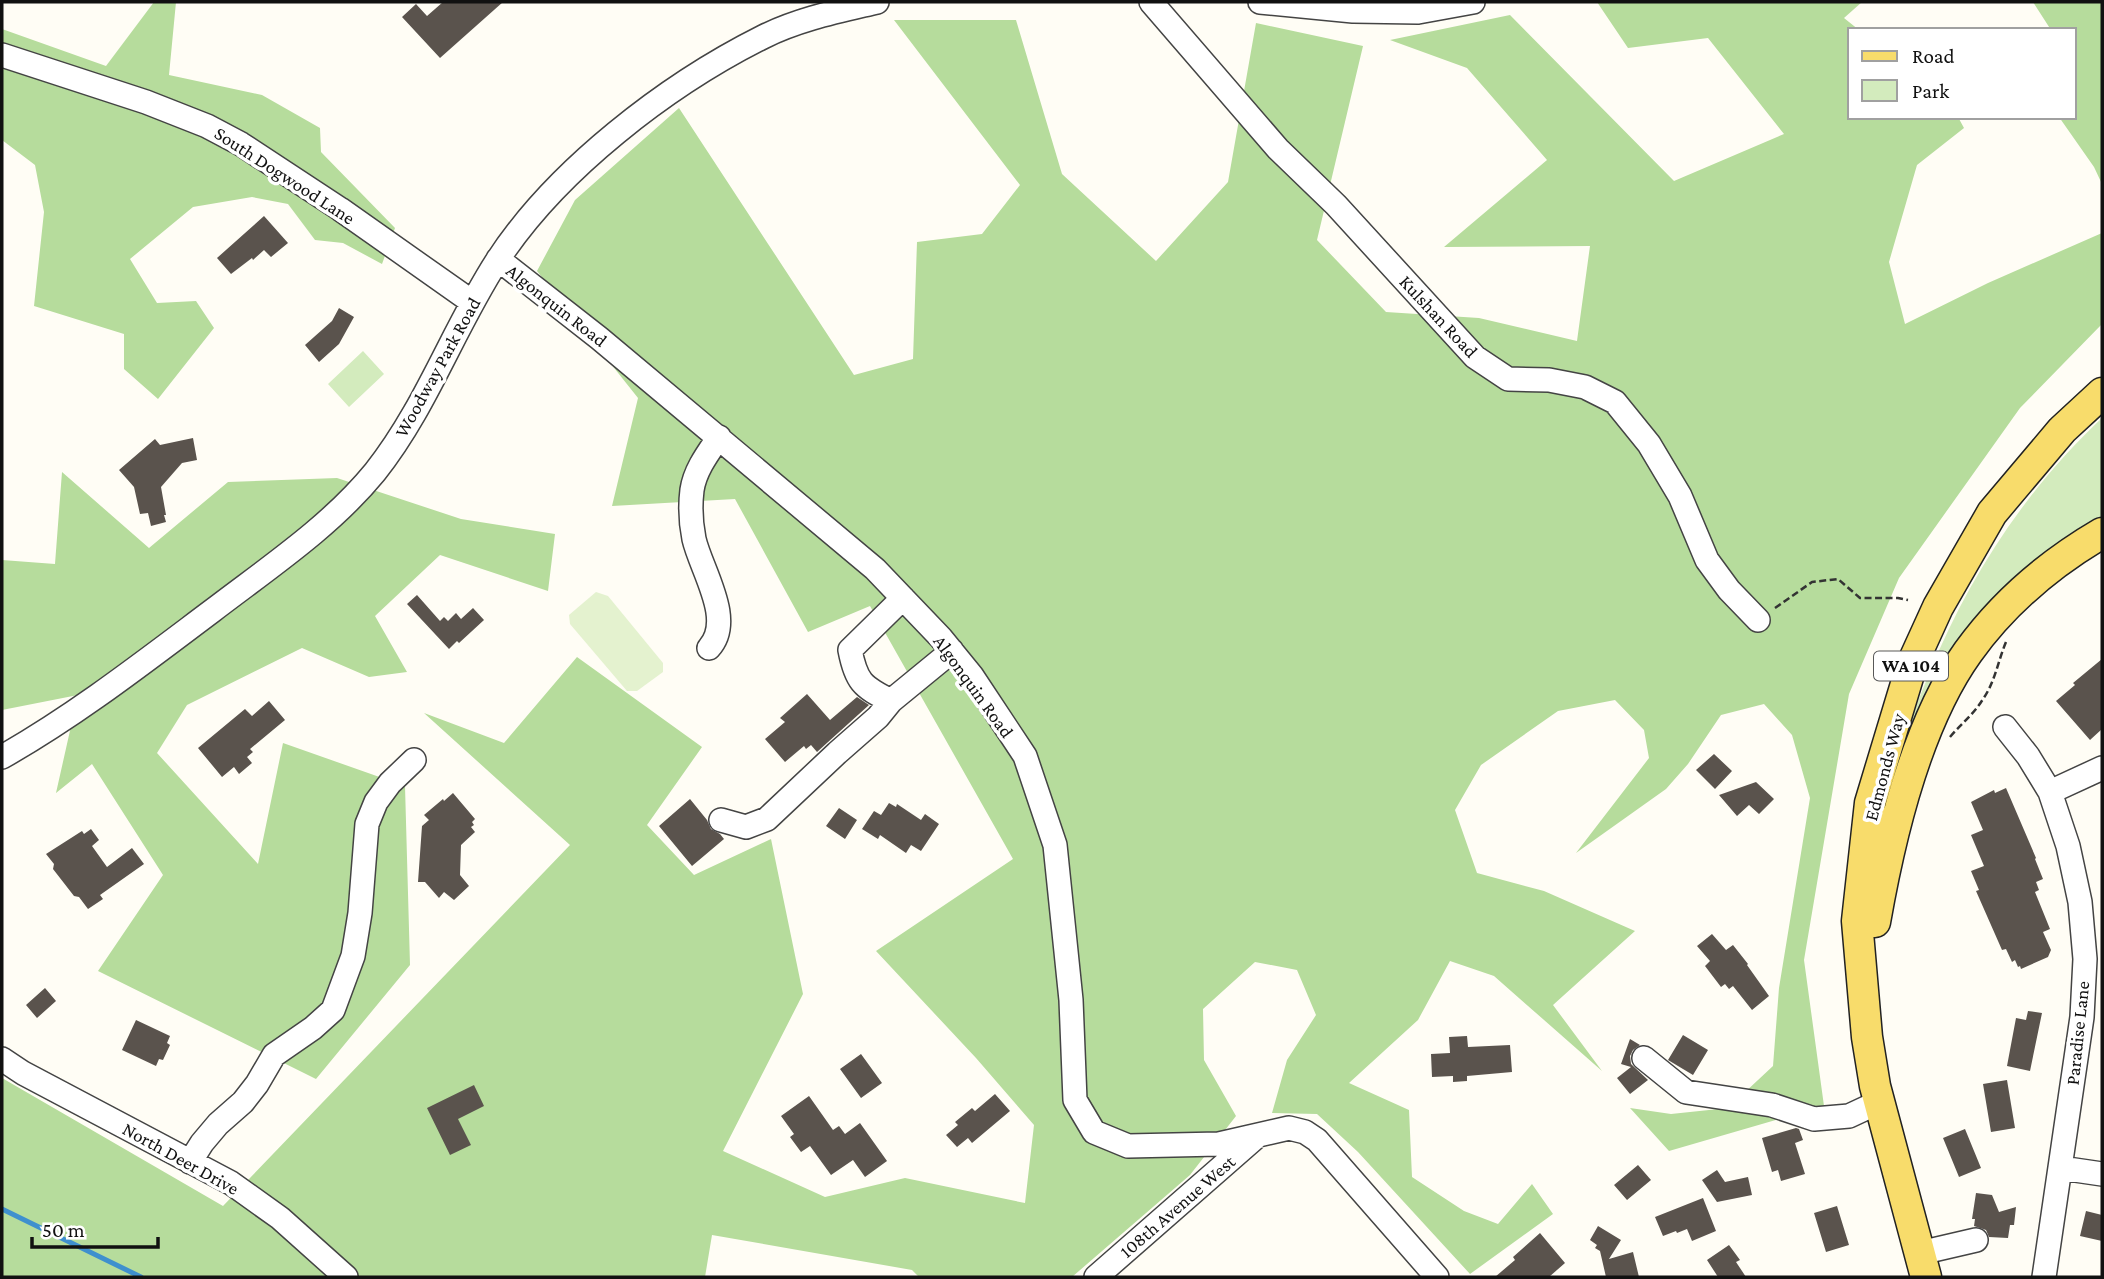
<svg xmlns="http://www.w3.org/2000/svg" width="2104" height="1279" viewBox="0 0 2104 1279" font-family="'Crimson Pro',serif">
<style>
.green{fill:#d3ebbd}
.forest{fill:#b6dc9c}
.pitch{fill:#e4f2cf}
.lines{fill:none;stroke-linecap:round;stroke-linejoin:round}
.stream{stroke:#3f90ce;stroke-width:5}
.building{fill:#5a534d}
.minor-casing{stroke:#444;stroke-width:26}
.major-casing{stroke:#222;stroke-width:33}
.path{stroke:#333;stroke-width:2.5;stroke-dasharray:7 3.5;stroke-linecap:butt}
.minor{stroke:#fff;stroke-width:23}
.major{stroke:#f8dc6b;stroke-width:30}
.labels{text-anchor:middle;stroke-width:7;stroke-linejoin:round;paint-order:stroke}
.shield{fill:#fff;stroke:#585858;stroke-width:2}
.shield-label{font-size:18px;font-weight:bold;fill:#111}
.street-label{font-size:19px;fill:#111;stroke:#fff}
</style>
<rect width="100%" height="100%" fill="#fffdf5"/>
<path class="green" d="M 363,351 L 384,374 L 349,407 L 328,384 Z
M 2102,418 L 2102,525 L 2094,529 L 1908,740 C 1909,720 1922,692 1929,674 C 1968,578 2026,489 2102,418 Z"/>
<path class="forest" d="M 154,2 L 176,2 L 169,75 L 262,95 L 320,128 L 321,152 L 395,228 L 382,264 L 343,243 L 315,240 L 288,204 L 252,197 L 193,207 L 130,259 L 157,303 L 196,301 L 214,328 L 158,399 L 124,369 L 124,334 L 34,306 L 44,212 L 35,165 L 2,140 L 2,29 L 106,66 Z
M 1597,2 L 1862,2 L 1844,18 L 1859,30 L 1850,30 L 1850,117 L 1958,117 L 1964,128 L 1917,165 L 1889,262 L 1905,324 L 1988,283 L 2102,233 L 2102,324 L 2020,408 L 1899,578 L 1849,694 L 1804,960 L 1824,1106 L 1669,1151 L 1630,1108 L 1671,1114 L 1728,1108 L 1773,1066 L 1779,988 L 1810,798 L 1792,735 L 1764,704 L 1721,715 L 1688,764 L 1666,789 L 1576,853 L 1649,758 L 1644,730 L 1615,700 L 1558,711 L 1481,765 L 1455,810 L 1477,873 L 1544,891 L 1635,931 L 1553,1005 L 1602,1071 L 1494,976 L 1450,961 L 1418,1020 L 1349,1083 L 1409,1110 L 1412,1177 L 1464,1211 L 1498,1224 L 1532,1184 L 1553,1214 L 1470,1274 L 1358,1152 L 1317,1114 L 1272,1113 L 1287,1060 L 1316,1015 L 1297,970 L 1255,962 L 1203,1009 L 1204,1060 L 1236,1116 L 1190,1175 L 1072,1277 L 919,1277 L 912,1270 L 712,1235 L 705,1277 L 2,1277 L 2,1078 L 223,1206 L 570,845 L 424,713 L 504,743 L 577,657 L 702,747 L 647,825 L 694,875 L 771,839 L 803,994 L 723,1151 L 825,1197 L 905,1178 L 1025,1203 L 1034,1125 L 976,1058 L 876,951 L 1013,859 L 870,606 L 808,632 L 735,499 L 612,506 L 638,398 L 537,271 L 575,200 L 679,108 L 854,375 L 913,359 L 917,242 L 982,234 L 1020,185 L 894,20 L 1016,20 L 1062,174 L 1156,261 L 1228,182 L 1256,23 L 1363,46 L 1317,240 L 1386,312 L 1479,318 L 1577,341 L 1590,246 L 1444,247 L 1547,160 L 1467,68 L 1390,40 L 1510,15 L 1674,181 L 1784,134 L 1708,38 L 1628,48 Z
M 2033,2 L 2102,2 L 2102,184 L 2094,167 L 2059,117 L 2074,117 L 2074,30 L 2051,30 Z
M 62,472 L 149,548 L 228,482 L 337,478 L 461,519 L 555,534 L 548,591 L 440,555 L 375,616 L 407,672 L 369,677 L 302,648 L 187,705 L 157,753 L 258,864 L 283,743 L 405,786 L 410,965 L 316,1079 L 98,971 L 163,875 L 92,764 L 56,793 L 78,695 L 2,710 L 2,560 L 55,564 Z"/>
<path class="pitch" d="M 596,592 L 608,596 L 663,663 L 663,672 L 637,691 L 627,691 L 570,624 L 569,615 Z"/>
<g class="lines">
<path class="stream" d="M 2,1209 L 141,1277"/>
</g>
<path class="building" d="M 443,2 L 503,2 L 440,58 L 402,17 L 416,4 L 427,16 Z
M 264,216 L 288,243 L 271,257 L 264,250 L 253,260 L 252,258 L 231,274 L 217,258 Z
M 339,308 L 354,317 L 339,344 L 319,362 L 305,345 L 332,321 Z
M 193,438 L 197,460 L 182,463 L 161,487 L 166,515 L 164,515 L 166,522 L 151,526 L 148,513 L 140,514 L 134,487 L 119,470 L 155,439 L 160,445 Z
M 417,595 L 440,621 L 444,617 L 448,621 L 456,613 L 461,619 L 473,608 L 484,620 L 459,643 L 457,641 L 449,649 L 407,604 Z
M 2102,659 L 2102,729 L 2090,740 L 2056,701 L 2075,685 L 2073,683 Z
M 807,694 L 830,720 L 857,697 L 869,705 L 817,752 L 811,745 L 806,749 L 804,746 L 785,762 L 765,739 L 785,722 L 780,718 Z
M 269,701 L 285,720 L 250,749 L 253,752 L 247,757 L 252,763 L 239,774 L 234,767 L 222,777 L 198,748 L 245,709 L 252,716 Z
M 1714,754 L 1732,771 L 1715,789 L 1696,770 Z
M 1756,782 L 1774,799 L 1759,814 L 1749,805 L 1737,816 L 1719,795 Z
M 2006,788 L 2036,858 L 2035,859 L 2043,879 L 2036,882 L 2039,890 L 2035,892 L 2050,929 L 2043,932 L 2051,950 L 2048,957 L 2021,969 L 2020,966 L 2018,967 L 2015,960 L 2012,962 L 2006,949 L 2002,950 L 1976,891 L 1979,890 L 1971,871 L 1984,866 L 1971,835 L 1983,830 L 1971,802 L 1994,790 L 1995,793 Z
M 453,793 L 475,819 L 472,822 L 474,825 L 471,827 L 475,832 L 461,845 L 460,875 L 469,886 L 454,900 L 444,892 L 439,898 L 425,882 L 418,882 L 422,826 L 429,820 L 424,815 L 443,799 L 444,801 Z
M 690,799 L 707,820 L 711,829 L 720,834 L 724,839 L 692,866 L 659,826 Z
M 889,803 L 896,807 L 897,804 L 921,820 L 925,814 L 939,824 L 921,851 L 911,845 L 906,853 L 880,835 L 878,839 L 862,829 L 874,811 L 881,815 Z
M 839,808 L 857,820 L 845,839 L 826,826 Z
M 91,829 L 99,840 L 92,846 L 107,867 L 132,848 L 144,864 L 100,895 L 103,899 L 88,909 L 79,897 L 74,896 L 53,869 L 54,864 L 46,854 L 82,831 L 84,834 Z
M 1712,934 L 1726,950 L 1733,945 L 1748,964 L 1747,965 L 1769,996 L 1752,1010 L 1733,986 L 1729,989 L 1725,984 L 1721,987 L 1705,966 L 1710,961 L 1697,946 Z
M 45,988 L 56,1001 L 37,1018 L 26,1005 Z
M 2028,1011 L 2042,1013 L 2030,1071 L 2007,1066 L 2016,1018 L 2026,1020 Z
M 136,1020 L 170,1036 L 167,1043 L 170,1045 L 163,1060 L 159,1059 L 156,1066 L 122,1050 Z
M 1683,1035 L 1708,1050 L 1693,1075 L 1668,1060 Z
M 1467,1036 L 1468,1047 L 1510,1045 L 1512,1072 L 1467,1076 L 1467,1081 L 1453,1082 L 1453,1076 L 1432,1077 L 1431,1054 L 1450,1053 L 1449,1037 Z
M 1630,1039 L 1640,1045 L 1633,1050 L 1630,1056 L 1631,1064 L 1648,1080 L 1630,1094 L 1617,1078 L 1631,1067 L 1621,1064 Z
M 861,1054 L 882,1083 L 861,1098 L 840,1069 Z
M 2007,1080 L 2015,1128 L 1991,1132 L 1983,1084 Z
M 474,1085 L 484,1106 L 458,1119 L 471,1145 L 450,1155 L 427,1108 Z
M 995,1094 L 1010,1111 L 972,1143 L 968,1138 L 957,1147 L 946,1135 L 958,1125 L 955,1122 L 972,1108 L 975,1111 Z
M 809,1096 L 833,1130 L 839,1126 L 845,1134 L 860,1123 L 887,1161 L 865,1177 L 853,1160 L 831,1175 L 810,1146 L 801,1152 L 790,1137 L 794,1134 L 781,1116 Z
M 1796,1128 L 1799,1129 L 1803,1140 L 1795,1143 L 1805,1174 L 1781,1181 L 1778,1170 L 1772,1172 L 1762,1138 Z
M 1965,1129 L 1981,1168 L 1959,1177 L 1943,1138 Z
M 1638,1165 L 1651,1180 L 1627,1200 L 1614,1185 Z
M 1717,1170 L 1725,1182 L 1748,1177 L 1752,1195 L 1717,1202 L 1702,1180 Z
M 1976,1193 L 1992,1195 L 1999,1212 L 2016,1207 L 2014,1225 L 2010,1225 L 2008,1238 L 1989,1237 L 1986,1230 L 1974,1226 L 1975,1219 L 1972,1219 Z
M 1703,1198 L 1716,1231 L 1692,1241 L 1687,1229 L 1677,1233 L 1676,1231 L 1663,1236 L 1655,1217 Z
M 1837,1206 L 1849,1245 L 1826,1252 L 1814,1213 Z
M 2086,1211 L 2102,1215 L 2102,1241 L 2080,1236 Z
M 1598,1226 L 1621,1240 L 1609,1259 L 1633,1252 L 1639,1277 L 1606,1277 L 1600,1251 L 1595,1248 L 1597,1245 L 1590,1240 Z
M 1540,1233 L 1565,1263 L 1549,1277 L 1495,1277 L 1515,1260 L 1513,1257 Z
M 1729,1245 L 1740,1260 L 1736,1262 L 1746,1277 L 1718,1277 L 1707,1260 Z"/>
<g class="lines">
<defs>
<path id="minor" d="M 1151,2 L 1278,149 L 1336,205 L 1475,357 L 1508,379 L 1549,380 L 1585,387 L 1615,402 L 1649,444 L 1680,496 L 1707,560 L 1729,590 L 1758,620
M 1260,2 L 1353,11 L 1418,12 L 1473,2
M 2,55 L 146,102 L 207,126 L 241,144 L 340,209 L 472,302
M 498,259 L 599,338 L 875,569 L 941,638 L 972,676 L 1025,756 L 1055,845 L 1071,1000 L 1075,1100 L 1094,1132 L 1128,1146 L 1219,1144 L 1289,1128 L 1305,1132 L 1317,1140 L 1437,1277
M 709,648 C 735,620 701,570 694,539 C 691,524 690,506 692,490 C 695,470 708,453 719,437
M 891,701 C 862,687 856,681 850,650 L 903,598
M 2005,727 L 2028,756 L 2050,792 L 2068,846 L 2080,902 L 2085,959 L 2082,1017 L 2044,1277
M 2,757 C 76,715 144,662 212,611 C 268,568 330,527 375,472 C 426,408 453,329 497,261 C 556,170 667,85 763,37 C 799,19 839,11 877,2
M 2050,792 L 2102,768
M 721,820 L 746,827 L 767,819 L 837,753 L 878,717 L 891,701 L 952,651
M 1644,1058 L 1686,1092 L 1772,1105 L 1814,1119 L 1849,1116 L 1879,1102
M 2,1059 L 23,1073 L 231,1183 L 280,1218 L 346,1277
M 190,1162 L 202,1143 L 218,1124 L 243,1102 L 257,1084 L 274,1055 L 313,1028 L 333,1010 L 353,956 L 360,913 L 367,824 L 376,802 L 390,783 L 414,760
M 2061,1168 L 2102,1174
M 1920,1253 L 1976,1240
M 1096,1277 L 1256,1137"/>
<path id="major" d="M 1875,922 C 1890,836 1917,723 1968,652 C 2004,602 2049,564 2102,533
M 1926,1277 L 1875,1086 L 1867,1037 L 1857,921 L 1870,803 L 1912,664 L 1938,607 L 1992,513 L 2062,430 L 2102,393"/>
</defs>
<use href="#minor" class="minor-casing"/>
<use href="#major" class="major-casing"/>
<path class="path" d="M 1775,608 L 1812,582 L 1838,579 L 1860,598 L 1898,598 L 1908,600
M 1950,737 C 1961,724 1974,714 1983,699 C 1995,682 1998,661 2006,642"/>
<use href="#minor" class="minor"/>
<use href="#major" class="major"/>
</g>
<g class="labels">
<rect class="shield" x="1874" y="651.5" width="74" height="29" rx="5"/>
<g class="shield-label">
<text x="1911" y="672">WA 104</text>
</g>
<g class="street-label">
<text transform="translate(285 175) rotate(33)" y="7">South Dogwood Lane</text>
<text transform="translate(557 305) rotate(38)" y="7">Algonquin Road</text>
<text transform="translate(1439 316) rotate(47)" y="7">Kulshan Road</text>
<text transform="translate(437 367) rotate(-61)" y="7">Woodway Park Road</text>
<text transform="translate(974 686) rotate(54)" y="7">Algonquin Road</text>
<text transform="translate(1884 767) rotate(-75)" y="7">Edmonds Way</text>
<text transform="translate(2077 1033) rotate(-84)" y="7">Paradise Lane</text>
<text transform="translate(181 1158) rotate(29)" y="7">North Deer Drive</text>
<text transform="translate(1177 1206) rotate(-41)" y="7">108th Avenue West</text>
</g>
</g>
<rect width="2104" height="1279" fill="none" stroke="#111111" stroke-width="7"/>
<rect x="1848" y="28" width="228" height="91" fill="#ffffff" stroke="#a0a0a0" stroke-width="2"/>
<rect x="1862" y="51" width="35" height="10" fill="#f8dc6b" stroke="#a0a0a0" stroke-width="2"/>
<text x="1912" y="63" font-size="21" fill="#111111">Road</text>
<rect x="1862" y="80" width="35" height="21" fill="#d3ebbd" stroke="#a0a0a0" stroke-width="2"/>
<text x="1912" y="98" font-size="21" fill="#111111">Park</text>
<path d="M32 1237v10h126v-10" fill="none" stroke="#111111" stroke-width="3.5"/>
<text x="42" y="1237" font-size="21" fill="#111111" stroke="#ffffff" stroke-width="5" paint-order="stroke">50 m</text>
</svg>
